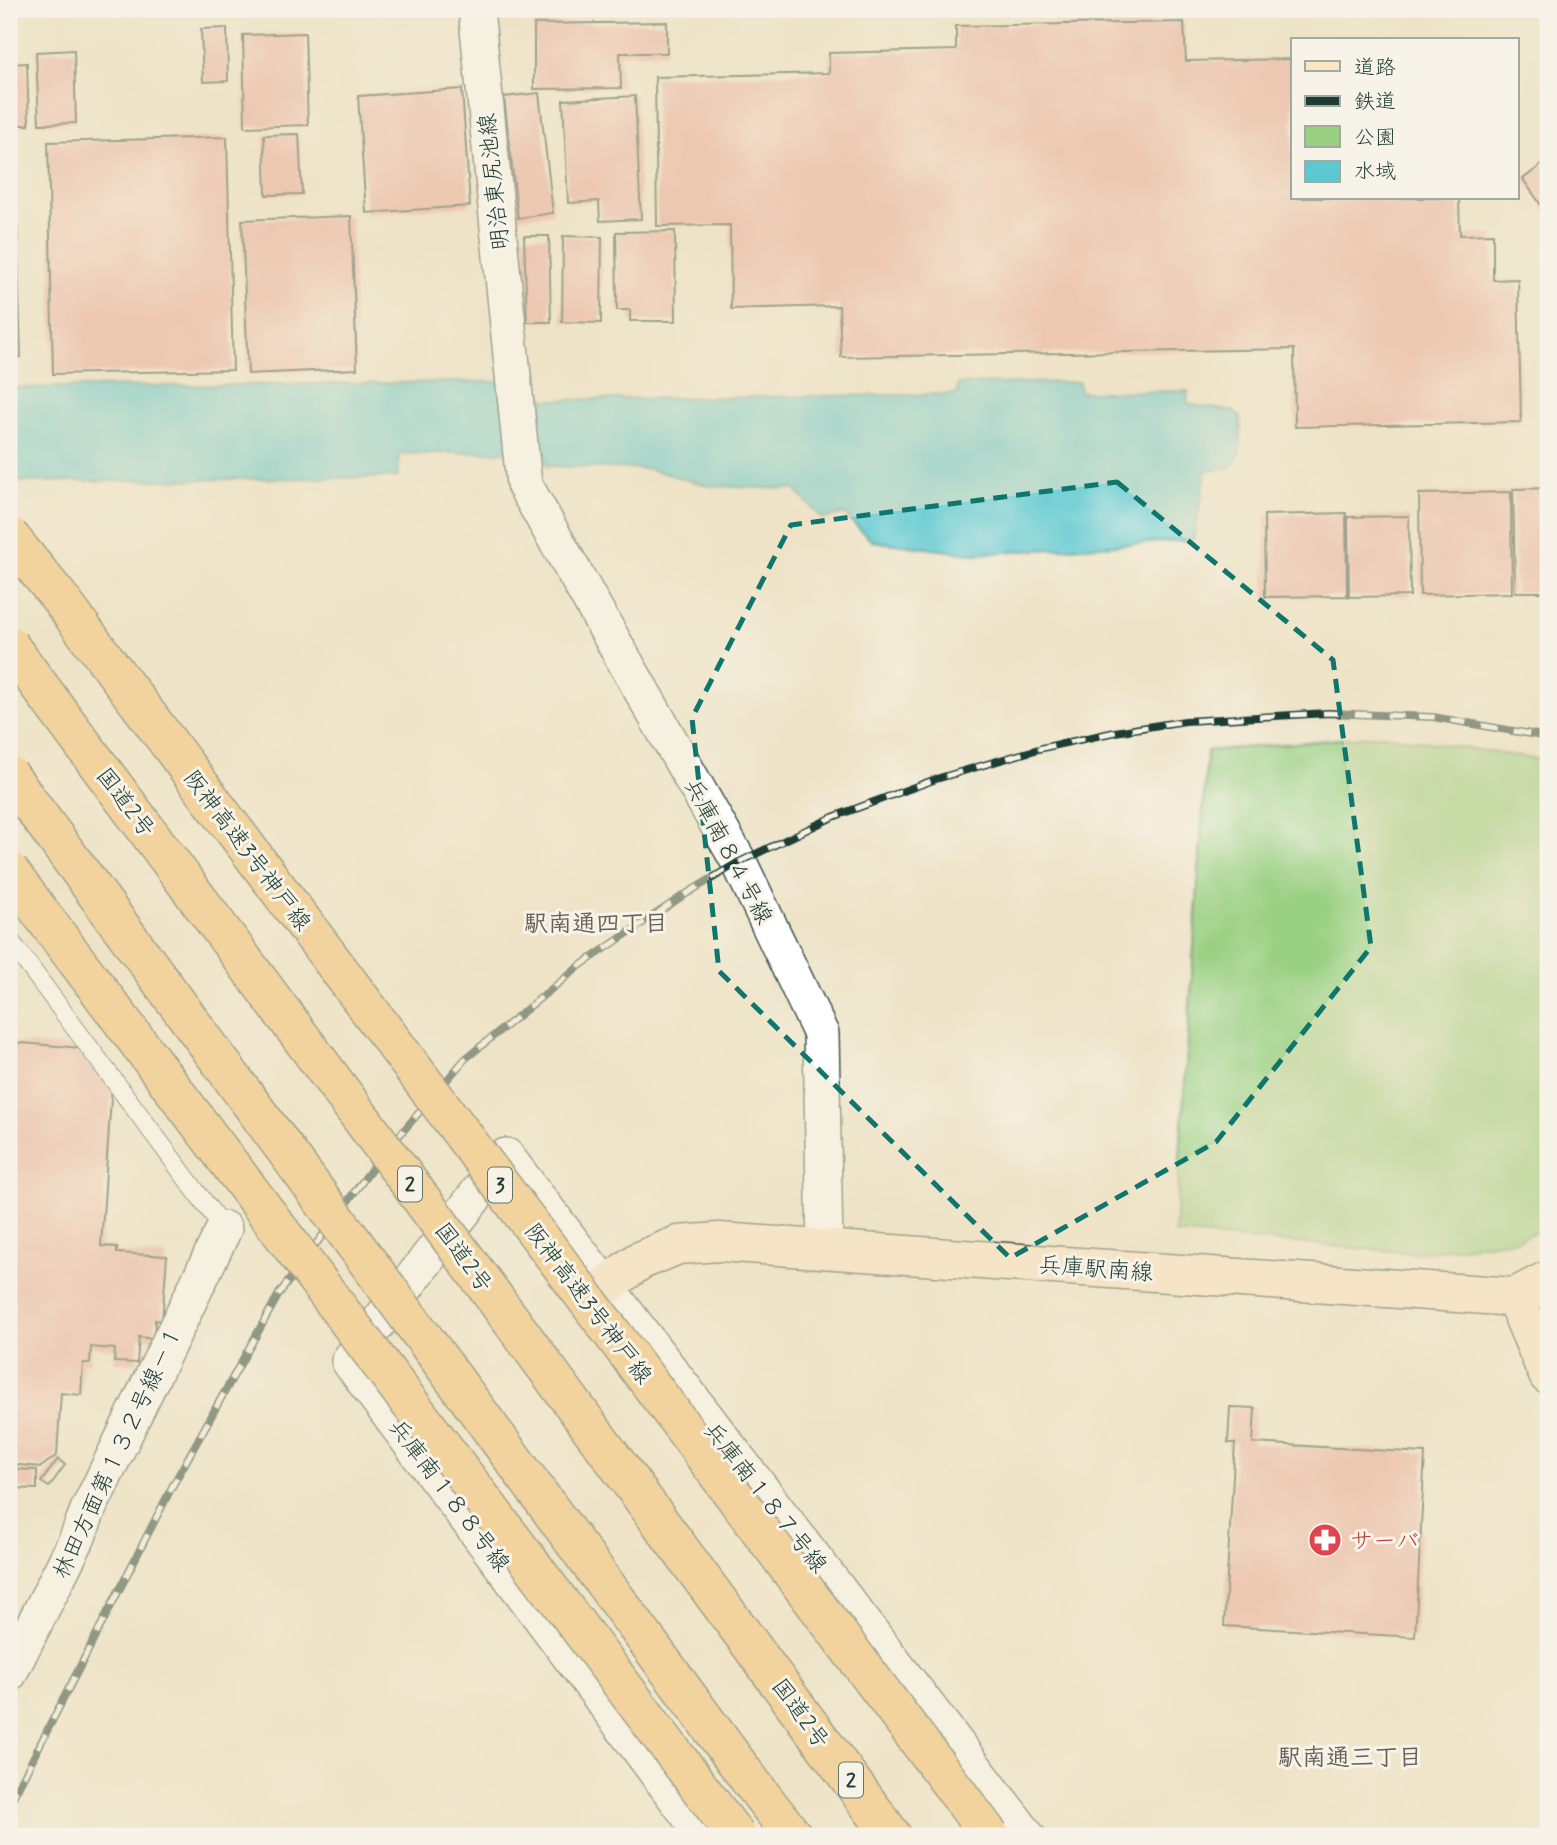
<svg xmlns="http://www.w3.org/2000/svg" width="1557" height="1845" viewBox="0 0 1557 1845" font-family="Mynerve,'Klee One',sans-serif">
<style>
.green{fill:#9ad082;stroke:#5c865b;stroke-width:2}
.water{fill:#5cc9d1;stroke:#3e8382;stroke-width:2}
.building{fill:#eca698}
.lines{fill:none;stroke-linecap:round;stroke-linejoin:round}
.lane-casing{stroke:#3e564a;stroke-width:20}
.street-casing{stroke:#3e564a;stroke-width:38}
.secondary-casing{stroke:#3e564a;stroke-width:41}
.highway-casing{stroke:#3e564a;stroke-width:41}
.lane{stroke:#fff;stroke-width:18}
.street{stroke:#fff;stroke-width:35}
.secondary{stroke:#fce5c4;stroke-width:38}
.highway{stroke:#f8bf6c;stroke-width:38}
.rail-casing{stroke:#1f3d34;stroke-width:8}
.rail{stroke:#f7f3e8;stroke-width:5;stroke-dasharray:16;stroke-linecap:butt}
.highway-bridge-casing{stroke:#3e564a;stroke-width:41;stroke-linecap:butt}
.highway-bridge{stroke:#f8bf6c;stroke-width:38}
.marked{fill:none;stroke:#0f766e;stroke-width:5;stroke-dasharray:14 9;stroke-linejoin:round}
.labels{text-anchor:middle;stroke-width:6;stroke-linejoin:round;paint-order:stroke}
.shield{fill:#f7f3e8;stroke:#60746a;stroke-width:2}
.shield-label{font-size:21px;font-weight:bold;fill:#1f3d34}
.street-label{font-size:23px;fill:#1f3d34;stroke:#f7f3e8}
.health-label{font-size:23px;fill:#be3a42;stroke:#f7f3e8;text-anchor:start}
.neighbourhood-label{font-size:24px;font-weight:bold;fill:#676257;stroke:#f7f3e8}
</style>
<rect width="100%" height="100%" fill="#f7f3e8"/>
<filter id="ink" filterUnits="userSpaceOnUse"><feTurbulence type="fractalNoise" baseFrequency=".0143" numOctaves="2"/><feDisplacementMap in="SourceGraphic" scale="14" xChannelSelector="R" yChannelSelector="G"/><feConvolveMatrix kernelMatrix="1 2 1 2 8 2 1 2 1" color-interpolation-filters="sRGB"/></filter>
<filter id="wash" filterUnits="userSpaceOnUse"><feTurbulence type="fractalNoise" baseFrequency=".00686" numOctaves="4" result="noise"/><feDisplacementMap in="SourceGraphic" scale="28" xChannelSelector="R" yChannelSelector="G"/><feGaussianBlur stdDeviation="1.57" result="paint"/><feColorMatrix in="noise" values="0 0 0 0 0 0 0 0 0 0 0 0 0 0 0 0 0 1.4 0 .05"/><feComposite in="paint" operator="in"/></filter>
<g filter="url(#wash)">
<rect width="100%" height="100%" fill="#eee3c7"/>
<path class="green" d="M 1384,735 L 1548,761 L 1548,1227 L 1516,1240 L 1415,1253 L 1175,1233 L 1207,751 Z"/>
<path class="water" d="M 532,381 L 545,400 L 957,394 L 958,384 L 1079,382 L 1080,392 L 1188,391 L 1187,404 L 1235,412 L 1240,417 C 1240,432 1245,459 1229,467 C 1223,470 1212,470 1206,470 L 1193,540 L 972,554 L 872,541 L 844,514 L 823,519 L 794,489 L 710,486 L 649,469 L 547,466 L 545,451 L 399,454 L 398,477 L 9,482 L 9,388 Z"/>
<g id="blocks">
<path class="building" d="M 667,22 L 667,53 L 620,53 L 621,88 L 534,89 L 534,24 Z
M 1184,22 L 1186,61 L 1293,59 L 1293,198 L 1459,198 L 1460,235 L 1493,234 L 1493,280 L 1518,279 L 1521,422 L 1295,427 L 1294,349 L 841,357 L 839,306 L 731,309 L 730,225 L 657,226 L 655,77 L 829,73 L 829,53 L 956,50 L 956,26 Z
M 227,28 L 228,81 L 203,82 L 201,29 Z
M 305,33 L 308,125 L 245,127 L 243,35 Z
M 74,50 L 76,123 L 39,124 L 36,52 Z
M 27,63 L 29,125 L 9,125 L 9,64 Z
M 462,89 L 470,206 L 366,213 L 358,96 Z
M 539,93 L 553,213 L 518,218 L 504,97 Z
M 635,96 L 641,219 L 600,221 L 599,201 L 568,203 L 563,100 Z
M 299,134 L 302,194 L 266,195 L 264,135 Z
M 227,137 L 233,370 L 53,374 L 48,142 Z
M 1543,164 L 1548,172 L 1548,215 L 1523,179 Z
M 351,216 L 357,369 L 248,374 L 242,220 Z
M 9,225 L 17,225 L 21,357 L 9,358 Z
M 675,231 L 676,321 L 630,321 L 630,310 L 617,310 L 616,232 Z
M 524,236 L 549,236 L 551,322 L 527,322 Z
M 563,236 L 602,237 L 601,323 L 562,322 Z
M 1548,488 L 1548,592 L 1515,592 L 1513,489 Z
M 1511,492 L 1512,593 L 1420,595 L 1419,494 Z
M 1346,513 L 1347,596 L 1265,597 L 1264,515 Z
M 1409,516 L 1410,596 L 1349,597 L 1348,517 Z
M 9,1042 L 82,1048 L 112,1083 L 101,1246 L 117,1247 L 117,1253 L 167,1256 L 162,1321 L 155,1320 L 154,1339 L 139,1337 L 137,1363 L 114,1362 L 115,1349 L 91,1347 L 90,1363 L 83,1363 L 81,1395 L 61,1393 L 57,1455 L 41,1467 L 9,1464 Z
M 1230,1407 L 1255,1408 L 1253,1443 L 1425,1453 L 1415,1637 L 1224,1626 L 1235,1443 L 1228,1443 Z
M 58,1459 L 65,1465 L 49,1487 L 41,1482 Z
M 9,1469 L 37,1470 L 37,1489 L 9,1488 Z"/>
</g>
</g>
<g filter="url(#ink)">
<use href="#blocks" fill-opacity="0" stroke="#3e564a" stroke-width="2"/>
<g class="lines">
<defs>
<path id="lane" d="M 9,939 L 224,1229"/>
<path id="street" d="M 476,9 L 524,484 L 739,862 L 821,1034 L 825,1249
M 9,1674 L 77,1539 L 88,1510 L 224,1229
M 704,1836 L 349,1361 L 506,1156 L 1027,1836"/>
<path id="secondary" d="M 604,1287 L 639,1261 L 678,1245 L 719,1242 L 1515,1297 L 1548,1375
M 1515,1297 L 1548,1280"/>
<path id="highway" d="M 809,1724 L 892,1836
M 748,1778 L 793,1836"/>
</defs>
<use href="#lane" class="lane-casing"/>
<use href="#street" class="street-casing"/>
<use href="#secondary" class="secondary-casing"/>
<use href="#highway" class="highway-casing"/>
<use href="#lane" class="lane"/>
<use href="#street" class="street"/>
<use href="#secondary" class="secondary"/>
<use href="#highway" class="highway"/>
<defs>
<path id="rail" d="M 9,1805 L 173,1485 L 279,1294 L 379,1159 L 465,1059 L 581,965 L 681,897 L 739,862 L 833,817 L 936,779 L 1042,748 L 1115,732 L 1185,721 L 1328,713 L 1433,717 L 1548,737"/>
</defs>
<use href="#rail" class="rail-casing"/>
<use href="#rail" class="rail"/>
<defs>
<path id="highway-bridge" d="M 9,536 L 58,596 L 990,1836
M 9,645 L 454,1243 L 809,1724
M 9,775 L 748,1778
M 9,871 L 736,1836"/>
</defs>
<use href="#highway-bridge" class="highway-bridge-casing"/>
<use href="#highway-bridge" class="highway-bridge"/>
</g>
</g>
<path d="M0 0H1557V1845H0ZM 1117,482 L 1333,660 L 1371,947 L 1216,1142 L 1010,1258 L 719,971 L 692,718 L 791,525 Z" fill="#eee3c7" fill-opacity=".55" fill-rule="evenodd"/>
<path class="marked" d="M 1117,482 L 1333,660 L 1371,947 L 1216,1142 L 1010,1258 L 719,971 L 692,718 L 791,525 Z"/>
<defs>
<symbol id="pharmacy-disc" viewBox="-11 -11 22 22"><circle r="9.5" fill="#e0444e" stroke="#f7f3e8"/><path d="M-2-6h4v4h4v4h-4v4h-4v-4h-4v-4h4Z" fill="#fff"/></symbol>
</defs>
<g fill-rule="evenodd">
<use href="#pharmacy-disc" x="1306" y="1521" width="38" height="38"/>
</g>
<g class="labels">
<g class="shield">
<rect x="398" y="1166.5" width="24" height="35" rx="5"/>
<rect x="488" y="1167.5" width="24" height="35" rx="5"/>
<rect x="839" y="1762.5" width="24" height="35" rx="5"/>
</g>
<g class="shield-label">
<text x="410" y="1191">2</text>
<text x="500" y="1192">3</text>
<text x="851" y="1787">2</text>
</g>
<g class="street-label">
<text transform="translate(493 182) rotate(-96)" y="8">明治東尻池線</text>
<text transform="translate(126 802) rotate(53)" y="8">国道2号</text>
<text transform="translate(248 850) rotate(53)" y="8">阪神高速3号神戸線</text>
<text transform="translate(729 851) rotate(62)" y="8">兵庫南８４号線</text>
<text transform="translate(464 1257) rotate(54)" y="8">国道2号</text>
<text transform="translate(1096 1268) rotate(4)" y="8">兵庫駅南線</text>
<text transform="translate(589 1303) rotate(53)" y="8">阪神高速3号神戸線</text>
<text transform="translate(117 1452) rotate(-65)" y="8">林田方面第１３２号線－１</text>
<text transform="translate(450 1495) rotate(53)" y="8">兵庫南１８８号線</text>
<text transform="translate(766 1497) rotate(52)" y="8">兵庫南１８７号線</text>
<text transform="translate(801 1713) rotate(54)" y="8">国道2号</text>
</g>
<g class="health-label">
<text x="1350" y="1548">サーバ</text>
</g>
<g class="neighbourhood-label">
<text x="596" y="931">駅南通四丁目</text>
<text x="1350" y="1765">駅南通三丁目</text>
</g>
</g>
<rect width="1557" height="1845" fill="none" stroke="#f7f3e8" stroke-width="35"/>
<rect x="1291" y="38" width="228" height="161" fill="#f7f3e8" stroke="#a1aaa0" stroke-width="2"/>
<rect x="1305" y="61" width="35" height="10" fill="#fce5c4" stroke="#a1aaa0" stroke-width="2"/>
<text x="1354" y="74" font-size="21" fill="#1f3d34">道路</text>
<rect x="1305" y="96" width="35" height="10" fill="#1f3d34" stroke="#a1aaa0" stroke-width="2"/>
<text x="1354" y="108" font-size="21" fill="#1f3d34">鉄道</text>
<rect x="1305" y="126" width="35" height="21" fill="#9ad082" stroke="#a1aaa0" stroke-width="2"/>
<text x="1354" y="144" font-size="21" fill="#1f3d34">公園</text>
<rect x="1305" y="161" width="35" height="21" fill="#5cc9d1" stroke="#a1aaa0" stroke-width="2"/>
<text x="1354" y="178" font-size="21" fill="#1f3d34">水域</text>
</svg>
